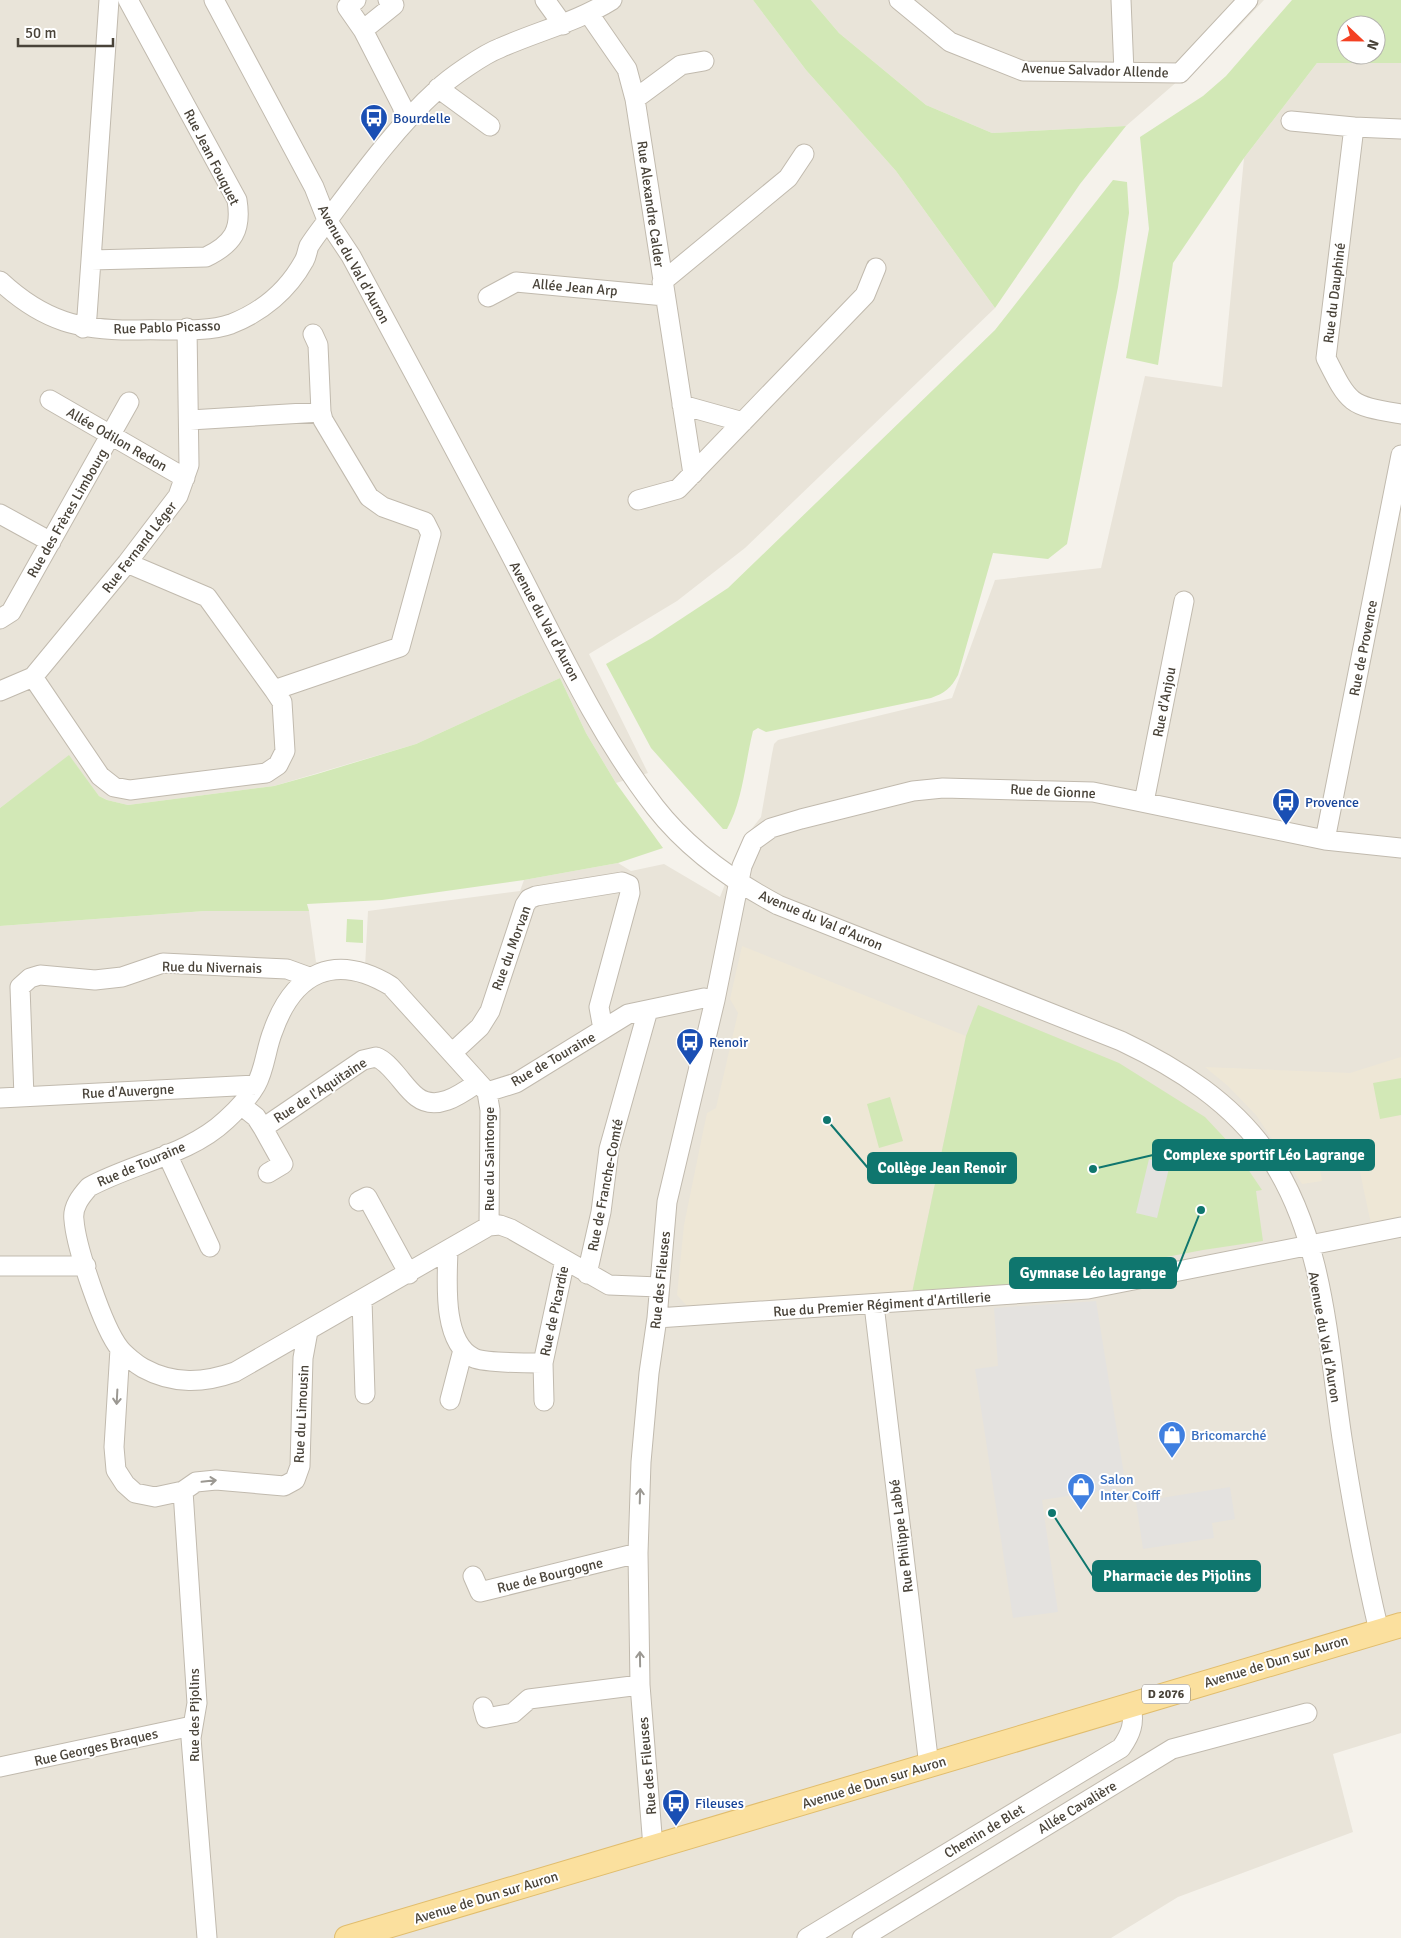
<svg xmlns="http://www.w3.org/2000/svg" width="1401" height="1938" viewBox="0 0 1401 1938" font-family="Signika,sans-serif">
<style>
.residential{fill:#e9e4d9}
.education{fill:#eee7d6}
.green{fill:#d2e8b6;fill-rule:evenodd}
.parking{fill:#e4e2df}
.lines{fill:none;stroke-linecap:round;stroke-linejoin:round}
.minor-casing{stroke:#c1baae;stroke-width:21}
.major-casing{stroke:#e1bd6d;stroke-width:26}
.minor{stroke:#fff;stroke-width:19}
.major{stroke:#fbe09e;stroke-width:24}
.oneway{stroke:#9b9892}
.labels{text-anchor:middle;stroke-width:4;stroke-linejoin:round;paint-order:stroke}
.shield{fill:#fff;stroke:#807b74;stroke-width:1}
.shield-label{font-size:12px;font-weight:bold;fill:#494339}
.street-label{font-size:14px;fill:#494339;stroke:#fff}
.transit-label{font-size:14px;fill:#164399;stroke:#fff;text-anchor:start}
.shop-label{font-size:14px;fill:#366cbe;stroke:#fff;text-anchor:start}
.leader{fill:none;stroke:#0f766e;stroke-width:2}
.callout-dot{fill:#0f766e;stroke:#fff;stroke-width:2}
.callout{fill:#0f766e;stroke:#0f766e;stroke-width:2}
.callout-label{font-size:15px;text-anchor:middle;font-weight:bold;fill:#fff}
</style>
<rect width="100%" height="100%" fill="#f5f2eb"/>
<path class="residential" d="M 0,0 L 753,0 L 806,70 L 896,171 L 995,308 L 745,548 L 677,601 L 589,654 L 648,773 L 616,783 L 586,733 L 560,678 L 416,744 L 274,786 L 128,805 L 107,800 L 99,796 L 69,756 L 0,808 Z
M 811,0 L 1264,0 L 1232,34 L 1126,126 L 992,133 L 926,105 L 839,33 Z
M 1317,63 L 1401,63 L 1401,1733 L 1333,1754 L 1353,1832 L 1178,1897 L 1111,1938 L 0,1938 L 0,926 L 205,911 L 309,911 L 316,962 L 365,967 L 368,911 L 520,891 L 524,880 L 618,863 L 631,871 L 664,864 L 720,897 L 742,841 L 761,817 L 772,754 L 774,744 L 778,740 L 952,698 L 995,580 L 1101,568 L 1145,376 L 1222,387 L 1244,158 Z"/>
<path class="education" d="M 742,946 L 966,1036 L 912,1293 L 689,1308 L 677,1295 L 684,1225 L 704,1127 L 707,1113 L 716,1108 L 738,1013 L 730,999 Z
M 1401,1057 L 1401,1217 L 1371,1224 L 1354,1144 L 1317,1152 L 1322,1181 L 1302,1184 L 1256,1115 L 1228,1086 L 1205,1067 L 1350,1073 Z"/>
<path class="green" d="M 753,0 L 811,0 L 839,33 L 926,105 L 992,133 L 1126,126 L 1080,184 L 995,308 L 896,171 L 806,70 Z
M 1292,0 L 1401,0 L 1401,63 L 1317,63 L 1244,158 L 1173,263 L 1158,365 L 1126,358 L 1149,229 L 1140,137 L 1203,96 L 1226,76 ZM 1346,25 L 1376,25 L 1376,55 L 1346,55 Z
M 1113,180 L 1127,182 L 1129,213 L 1118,287 L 1067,544 L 1048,559 L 993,553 L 958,675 C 951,688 945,693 931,698 L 766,732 L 758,728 L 753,731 C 745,763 743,800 727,829 L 723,829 L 651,748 L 606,664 L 652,638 L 728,588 L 995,330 Z
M 560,678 L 586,733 L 616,783 L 663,848 L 618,863 L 524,880 L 382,900 L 307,904 L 309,911 L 205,911 L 0,926 L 0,808 L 69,755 L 99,796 L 107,800 L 128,805 L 274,786 L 317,774 L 416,744 Z
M 347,919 L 363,920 L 363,943 L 346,942 Z
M 978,1005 L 1119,1063 L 1205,1117 L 1233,1147 L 1262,1190 L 1256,1191 L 1263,1241 L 1203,1250 L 1140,1262 L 1124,1269 L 1034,1272 L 1035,1285 L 912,1293 L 966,1036 Z
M 1401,1078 L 1401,1115 L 1380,1119 L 1373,1083 Z
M 890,1097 L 903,1141 L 879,1148 L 867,1104 Z"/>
<path class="parking" d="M 1149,1159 L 1170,1164 L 1157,1218 L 1136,1213 Z
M 1096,1301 L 1126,1487 L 1042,1500 L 1058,1612 L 1013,1618 L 975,1369 L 998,1366 L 994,1308 Z
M 1230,1487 L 1235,1519 L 1212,1523 L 1214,1538 L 1143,1549 L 1136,1502 Z"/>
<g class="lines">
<defs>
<path id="minor" d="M 214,0 L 314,187 L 327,220 L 351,256 C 402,351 454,447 504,542 C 551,631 593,727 655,807 C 687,848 733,881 778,905 L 1121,1041 C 1178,1068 1233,1103 1269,1156 C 1324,1237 1328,1344 1342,1438 C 1352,1503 1364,1568 1379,1631
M 356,0 L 347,7 L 363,30 L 402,106 L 406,119
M 545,0 L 563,25
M 899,0 L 950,42 L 1023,71 L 1180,73 L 1248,0
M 1121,0 L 1124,72
M 589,14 L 627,69 L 635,99 L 693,474
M 363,30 L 394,5 L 388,0
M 438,88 L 490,126
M 635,99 L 681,65 L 704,61
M 1291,121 L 1354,127
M 1401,129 L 1354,127 L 1326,358 C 1350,406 1350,405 1401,414
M 91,260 L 206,257 C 233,244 242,230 237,200 L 128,0
M 0,281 C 44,322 81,331 139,330 C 166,329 206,333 231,324 C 262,312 288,290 304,261 C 307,256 307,251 309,246 C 314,238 321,229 327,221 C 360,177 396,127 437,90 C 449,78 484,54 500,48 C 538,31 577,22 612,0
M 662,282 L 788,178 L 804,154
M 488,297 L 516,282 L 665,296
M 83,328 L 87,316 L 91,260 L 109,0
M 313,334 L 318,345 L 321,412
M 50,400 L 185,478
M 682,405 L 743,422
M 638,500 L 678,489 L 865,295 L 876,268
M 0,514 L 51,542
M 127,563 L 207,597 L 274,690
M 0,619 L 11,612 L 129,402
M 33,677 L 100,776 L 114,787 L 130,790 L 266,773 L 278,765 L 285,751 L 282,702 L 274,690 L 400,647 L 431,534 L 425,522 L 383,507 L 369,497 L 323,420 L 321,412 L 190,420
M 0,691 L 33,677 L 127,563 L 178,496 L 189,465 L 187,328
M 1144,802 L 1184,601
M 1325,840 L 1401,455
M 452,1053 L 480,1027 L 490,1011 L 525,905 L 529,899 L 536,896 L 622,882 L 629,885 L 630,893 L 599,1007 L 603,1029
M 487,1092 L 490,1110 L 489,1226
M 24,1097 L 20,987 L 30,978 L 40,975 L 95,980 L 122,977 L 163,963 L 287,969 L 309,977
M 0,1098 L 256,1085
M 241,1105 L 256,1117 L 263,1128 L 363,1060 L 376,1057 C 384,1060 390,1067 396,1074 C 403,1082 409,1091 417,1097 C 437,1112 461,1094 477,1083
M 263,1128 L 283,1164 L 268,1173
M 167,1154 L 210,1247
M 359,1201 L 367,1197 L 409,1274
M 448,1251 C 447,1281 442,1343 474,1358 C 485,1363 529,1363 543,1363 L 565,1260
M 0,1266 L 86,1266
M 587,1274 L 601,1212 L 609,1149 L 648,1010
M 659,1287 L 609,1285 L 511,1229 L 500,1225 L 489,1226 L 235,1372 C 204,1383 174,1385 143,1368 C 136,1364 125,1355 120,1349 C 103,1328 76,1247 74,1220 C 72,1207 81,1196 89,1187 C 133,1163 189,1155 226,1120 C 237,1110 248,1099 256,1085 C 265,1069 266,1048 273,1031 C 294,972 335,952 391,986 L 487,1092 L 516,1083 L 628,1014 L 704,998 L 715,1000
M 362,1300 L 365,1394
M 874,1305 L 929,1766
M 657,1318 L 1088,1289 L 1401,1227
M 120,1349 L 114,1447 L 116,1470 L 125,1484 L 135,1493 L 155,1497 L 183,1491 L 196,1482 L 216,1480 L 284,1486 L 295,1480 L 300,1466 L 303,1358 L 308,1331
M 543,1363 L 544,1401
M 450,1400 L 463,1350
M 183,1491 L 197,1703 L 191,1738 L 207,1938
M 473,1576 L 480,1592 L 638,1553
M 483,1707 L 486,1718 L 513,1713 L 529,1699 L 640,1685
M 0,1767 L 192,1726
M 653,1847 L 640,1685 L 638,1553 L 641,1462 L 649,1373 L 657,1318 L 667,1202 L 715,1000 L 742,866 L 753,841 L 771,828 L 801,819 L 913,791 L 943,788 L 1093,792 L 1325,840 L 1401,848
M 807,1938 L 1121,1748 C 1131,1734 1135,1723 1131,1706
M 862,1938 L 1172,1749 L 1307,1713"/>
<path id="major" d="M 347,1938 L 1401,1625"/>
</defs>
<use href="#minor" class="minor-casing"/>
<use href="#major" class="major-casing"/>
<use href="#minor" class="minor"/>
<use href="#major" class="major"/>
</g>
<defs><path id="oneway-shaft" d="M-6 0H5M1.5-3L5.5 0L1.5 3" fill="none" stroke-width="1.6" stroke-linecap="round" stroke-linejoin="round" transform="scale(1.25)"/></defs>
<g class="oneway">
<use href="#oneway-shaft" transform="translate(117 1397) rotate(93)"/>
<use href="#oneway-shaft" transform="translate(209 1481) rotate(-6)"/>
<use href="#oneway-shaft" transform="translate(640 1496) rotate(-88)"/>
<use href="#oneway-shaft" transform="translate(640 1659) rotate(-91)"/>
</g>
<defs>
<symbol id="bus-pin" viewBox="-11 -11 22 30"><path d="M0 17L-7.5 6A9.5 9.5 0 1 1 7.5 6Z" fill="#1a4fb4" stroke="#fff"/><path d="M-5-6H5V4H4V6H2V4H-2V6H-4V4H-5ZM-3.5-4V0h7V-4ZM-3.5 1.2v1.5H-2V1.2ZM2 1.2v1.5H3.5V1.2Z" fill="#fff"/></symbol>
<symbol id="shop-pin" viewBox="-11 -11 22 30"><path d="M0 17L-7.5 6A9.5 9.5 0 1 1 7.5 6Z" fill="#3f7fe0" stroke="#fff"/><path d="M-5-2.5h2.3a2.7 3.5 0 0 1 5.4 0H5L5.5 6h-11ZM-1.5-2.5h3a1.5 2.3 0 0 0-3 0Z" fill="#fff"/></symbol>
</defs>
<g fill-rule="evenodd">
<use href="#bus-pin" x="358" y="102" width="32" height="43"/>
<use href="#bus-pin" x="1270" y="786" width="32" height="43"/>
<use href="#bus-pin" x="674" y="1026" width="32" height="43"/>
<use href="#shop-pin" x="1156" y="1419" width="32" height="43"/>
<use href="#shop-pin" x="1065" y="1471" width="32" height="43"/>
<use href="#bus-pin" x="660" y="1787" width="32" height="43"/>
</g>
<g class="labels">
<rect class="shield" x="1142" y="1684.5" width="48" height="19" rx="4"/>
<g class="shield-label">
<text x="1166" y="1698">D 2076</text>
</g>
<g class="street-label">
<text transform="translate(1095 70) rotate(2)" y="5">Avenue Salvador Allende</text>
<text transform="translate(212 157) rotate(63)" y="5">Rue Jean Fouquet</text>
<text transform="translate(651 204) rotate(82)" y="5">Rue Alexandre Calder</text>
<text transform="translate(354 264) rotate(61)" y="5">Avenue du Val d'Auron</text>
<text transform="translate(575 287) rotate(5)" y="5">Allée Jean Arp</text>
<text transform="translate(1334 293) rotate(-83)" y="5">Rue du Dauphiné</text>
<text transform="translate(167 327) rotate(-2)" y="5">Rue Pablo Picasso</text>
<text transform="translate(117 439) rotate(30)" y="5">Allée Odilon Redon</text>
<text transform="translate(67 513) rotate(-60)" y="5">Rue des Frères Limbourg</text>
<text transform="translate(139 547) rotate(-52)" y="5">Rue Fernand Léger</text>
<text transform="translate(545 621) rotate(62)" y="5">Avenue du Val d'Auron</text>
<text transform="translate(1363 648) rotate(-79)" y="5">Rue de Provence</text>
<text transform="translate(1164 702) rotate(-79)" y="5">Rue d'Anjou</text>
<text transform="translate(1053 791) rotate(3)" y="5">Rue de Gionne</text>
<text transform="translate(821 920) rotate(23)" y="5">Avenue du Val d'Auron</text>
<text transform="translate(511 948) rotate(-70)" y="5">Rue du Morvan</text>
<text transform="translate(212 967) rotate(1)" y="5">Rue du Nivernais</text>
<text transform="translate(553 1059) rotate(-30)" y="5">Rue de Touraine</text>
<text transform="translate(320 1090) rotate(-33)" y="5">Rue de l'Aquitaine</text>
<text transform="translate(128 1091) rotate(-3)" y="5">Rue d'Auvergne</text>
<text transform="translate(489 1159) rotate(-90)" y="5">Rue du Saintonge</text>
<text transform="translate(141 1164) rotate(-23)" y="5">Rue de Touraine</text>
<text transform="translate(605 1185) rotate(-79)" y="5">Rue de Franche-Comté</text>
<text transform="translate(660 1280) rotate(-84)" y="5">Rue des Fileuses</text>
<text transform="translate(882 1304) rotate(-4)" y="5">Rue du Premier Régiment d'Artillerie</text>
<text transform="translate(554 1311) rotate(-78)" y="5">Rue de Picardie</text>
<text transform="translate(1325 1337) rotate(80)" y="5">Avenue du Val d'Auron</text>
<text transform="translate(301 1414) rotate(-87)" y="5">Rue du Limousin</text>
<text transform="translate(901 1536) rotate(-97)" y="5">Rue Philippe Labbé</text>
<text transform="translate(550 1575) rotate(-14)" y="5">Rue de Bourgogne</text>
<text transform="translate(1276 1661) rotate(-17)" y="5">Avenue de Dun sur Auron</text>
<text transform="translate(194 1715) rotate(-90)" y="5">Rue des Pijolins</text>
<text transform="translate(96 1747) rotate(-13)" y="5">Rue Georges Braques</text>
<text transform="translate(647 1766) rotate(-95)" y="5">Rue des Fileuses</text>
<text transform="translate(874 1782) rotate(-17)" y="5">Avenue de Dun sur Auron</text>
<text transform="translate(1077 1807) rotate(-31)" y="5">Allée Cavalière</text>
<text transform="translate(984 1831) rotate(-31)" y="5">Chemin de Blet</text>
<text transform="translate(486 1897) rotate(-17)" y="5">Avenue de Dun sur Auron</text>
</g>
<g class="transit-label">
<text x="393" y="123">Bourdelle</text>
<text x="1305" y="807">Provence</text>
<text x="709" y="1047">Renoir</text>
<text x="695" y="1808">Fileuses</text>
</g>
<g class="shop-label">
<text x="1191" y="1440">Bricomarché</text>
<text x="1100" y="1484">Salon<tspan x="1100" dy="16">Inter Coiff</tspan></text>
</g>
</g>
<path class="leader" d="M1093 1169L1153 1155M827 1120L868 1168M1201 1210L1176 1273M1052 1513L1093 1576"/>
<g class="callout-dot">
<circle cx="1093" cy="1169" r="5"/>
<circle cx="827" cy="1120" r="5"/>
<circle cx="1201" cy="1210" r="5"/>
<circle cx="1052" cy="1513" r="5"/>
</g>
<g class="callout">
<rect x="1153" y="1140" width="221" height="30" rx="5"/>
<rect x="868" y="1153" width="148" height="30" rx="5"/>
<rect x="1010" y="1258" width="166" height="30" rx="5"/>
<rect x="1093" y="1561" width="167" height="30" rx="5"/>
</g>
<g class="callout-label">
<text x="1264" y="1160">Complexe sportif Léo Lagrange</text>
<text x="942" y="1173">Collège Jean Renoir</text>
<text x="1093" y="1278">Gymnase Léo lagrange</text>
<text x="1177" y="1581">Pharmacie des Pijolins</text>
</g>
<g transform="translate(1361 40) rotate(112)"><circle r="24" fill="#ffffff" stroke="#b6b4b0"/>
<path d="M0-4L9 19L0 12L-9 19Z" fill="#f44123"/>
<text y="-8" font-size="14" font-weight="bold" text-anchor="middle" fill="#494339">N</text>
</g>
<path d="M18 38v8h95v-8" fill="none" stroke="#494339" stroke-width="2.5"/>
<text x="25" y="38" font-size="15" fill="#494339" stroke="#ffffff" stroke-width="4" paint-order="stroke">50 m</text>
</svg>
